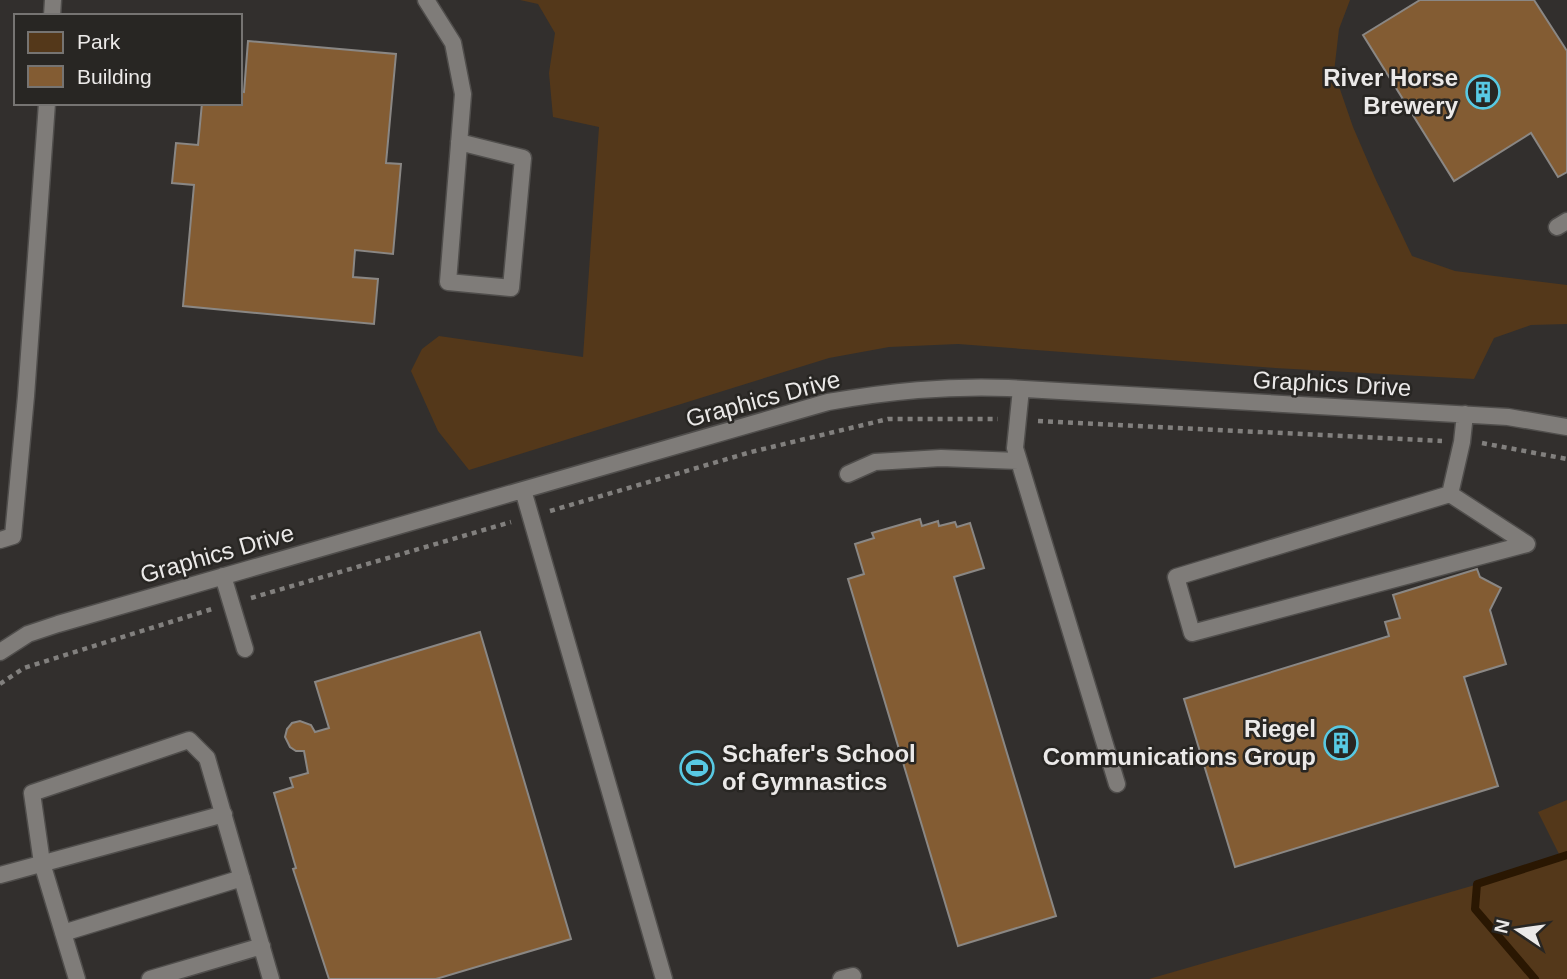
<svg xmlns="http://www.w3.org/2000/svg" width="1567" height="979" viewBox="0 0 1567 979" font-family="Arial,sans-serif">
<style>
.green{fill:#54381a}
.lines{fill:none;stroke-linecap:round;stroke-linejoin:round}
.stream{stroke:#2a1702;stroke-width:8}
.building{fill:#835c33;stroke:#8a8784;stroke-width:2}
.lane-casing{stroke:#504e4c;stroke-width:19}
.path{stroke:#82807e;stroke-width:4.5;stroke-dasharray:5 5;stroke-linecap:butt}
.lane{stroke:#7f7c79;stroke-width:16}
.labels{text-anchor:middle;stroke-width:5;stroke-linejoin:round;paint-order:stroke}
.poi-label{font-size:24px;font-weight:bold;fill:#ebe9e8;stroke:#282623;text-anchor:end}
.street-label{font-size:24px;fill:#ebe9e8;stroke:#282623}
</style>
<rect width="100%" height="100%" fill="#322f2d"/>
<path class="green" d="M 520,0 L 1350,0 L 1339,29 L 1334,72 L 1353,127 L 1375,178 L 1412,256 L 1455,271 L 1567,285 L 1567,324 L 1531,325 L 1494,338 L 1474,379 L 1275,368 L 958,344 L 889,347 L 829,358 L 469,470 L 438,431 L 411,371 L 422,349 L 439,336 L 583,357 L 599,127 L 553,117 L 549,73 L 555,33 L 538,4 Z
M 1567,800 L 1567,979 L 1149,979 L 1562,860 L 1538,812 Z"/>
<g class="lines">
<path class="stream" d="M 1535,979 L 1475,909 L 1477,884 L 1567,855"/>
</g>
<path class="building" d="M 1420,0 L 1534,0 L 1567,51 L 1567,172 L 1558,177 L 1531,133 L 1454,181 L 1363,35 Z
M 248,41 L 396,54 L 386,163 L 401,164 L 393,254 L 355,250 L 353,277 L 378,279 L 374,324 L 183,306 L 194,185 L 172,183 L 176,143 L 198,145 L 202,103 L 240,103 L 240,91 L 244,92 Z
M 920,519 L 922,526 L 938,521 L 939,526 L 955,522 L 957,527 L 970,523 L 984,568 L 954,577 L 1056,916 L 958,946 L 848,579 L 864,574 L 855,544 L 874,538 L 872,533 Z
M 1477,569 L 1480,577 L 1501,588 L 1490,610 L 1506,664 L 1464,677 L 1498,786 L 1235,867 L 1184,699 L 1389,636 L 1385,622 L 1400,618 L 1393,595 Z
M 480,632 L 571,939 L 436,979 L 329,979 L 293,869 L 296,868 L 274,793 L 293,787 L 290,778 L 308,773 L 304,751 L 296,751 L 290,747 L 285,737 L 287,729 L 292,723 L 300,721 L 311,725 L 315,732 L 329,728 L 315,682 Z"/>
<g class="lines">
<defs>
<path id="lane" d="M 426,0 L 453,43 L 463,94 L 448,282 L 511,288 L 523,158 L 459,142
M 52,16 L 53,0
M 1557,227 L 1567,221
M 1021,389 L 1015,448 L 1117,784
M 848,474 L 875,462 L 941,458 L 1019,461
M 523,490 L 664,979
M 1450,494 L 1527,544 L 1192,633 L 1176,577 L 1450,494 L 1462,442 L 1465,414
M 0,540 L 13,536 L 26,396 L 47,103
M 223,576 L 245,649
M 0,652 L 28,634 L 58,624 L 828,402 C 892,391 943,386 1008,388 L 1508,417 L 1567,427
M 0,875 L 224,814
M 63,933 L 242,878
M 77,979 L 42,863 L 32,793 L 189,740 L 207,758 L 271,979
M 150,979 L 262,946
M 841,979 L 853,976"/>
</defs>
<use href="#lane" class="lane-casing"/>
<path class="path" d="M 1038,421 L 1442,441
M 1482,443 L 1567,459
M 550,511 L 751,452 L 888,419 L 998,419
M 251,598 L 511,522
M 0,684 L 24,668 L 212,609"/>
<use href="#lane" class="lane"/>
</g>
<defs>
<symbol id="building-ring" viewBox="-11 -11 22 22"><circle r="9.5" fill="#282623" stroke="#58c9e3" stroke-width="1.5"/><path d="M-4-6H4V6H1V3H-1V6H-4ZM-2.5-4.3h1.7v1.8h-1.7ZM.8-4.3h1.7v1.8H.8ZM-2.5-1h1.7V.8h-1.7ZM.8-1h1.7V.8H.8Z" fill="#58c9e3"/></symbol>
<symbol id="stadium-ring" viewBox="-11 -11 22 22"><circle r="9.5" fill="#282623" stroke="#58c9e3" stroke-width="1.5"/><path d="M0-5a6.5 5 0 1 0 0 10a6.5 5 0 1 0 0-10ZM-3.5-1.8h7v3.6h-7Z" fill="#58c9e3"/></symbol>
</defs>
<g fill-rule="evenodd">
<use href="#building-ring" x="1464" y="73" width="38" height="38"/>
<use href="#building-ring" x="1322" y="724" width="38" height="38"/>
<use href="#stadium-ring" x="678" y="749" width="38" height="38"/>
</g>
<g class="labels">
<g class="poi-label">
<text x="1458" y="86">River Horse<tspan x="1458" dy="28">Brewery</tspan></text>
<text x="1316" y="737">Riegel<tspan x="1316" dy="28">Communications Group</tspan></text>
<text x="722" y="762" text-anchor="start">Schafer's School<tspan x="722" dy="28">of Gymnastics</tspan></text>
</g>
<g class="street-label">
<text transform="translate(1332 384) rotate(3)" y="8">Graphics Drive</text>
<text transform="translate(763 399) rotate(-15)" y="8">Graphics Drive</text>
<text transform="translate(217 554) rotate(-16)" y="8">Graphics Drive</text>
</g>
</g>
<rect x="14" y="14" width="228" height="91" fill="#282623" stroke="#767472" stroke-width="2"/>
<rect x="28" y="32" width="35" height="21" fill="#54381a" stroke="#767472" stroke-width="2"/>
<text x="77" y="49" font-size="21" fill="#ebe9e8">Park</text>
<rect x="28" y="66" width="35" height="21" fill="#835c33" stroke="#767472" stroke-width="2"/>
<text x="77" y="84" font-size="21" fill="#ebe9e8">Building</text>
<g transform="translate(1518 930) rotate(283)" stroke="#282623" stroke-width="5" paint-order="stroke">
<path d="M0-5L12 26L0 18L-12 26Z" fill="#ebe9e8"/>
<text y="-10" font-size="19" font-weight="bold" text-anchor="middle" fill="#ebe9e8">N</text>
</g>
</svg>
